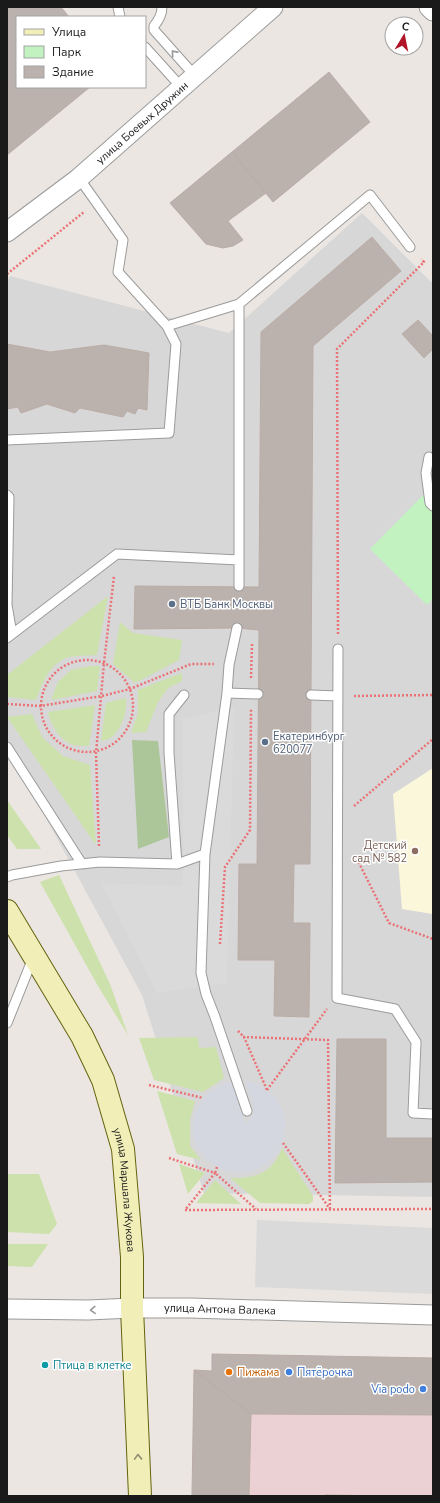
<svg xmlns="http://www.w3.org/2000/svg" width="440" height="1503" viewBox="0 0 440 1503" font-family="'Nunito Sans',sans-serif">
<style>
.residential{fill:#d8d7d8}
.commercial{fill:#ebd1d3}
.education{fill:#fbf7da}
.grass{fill:#cce1ab}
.forest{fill:#acc699}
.park{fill:#c2f2c0}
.parking{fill:#dadada}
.plaza{fill:#d5d7e0}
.building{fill:#bbb2ae;stroke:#bbaca5}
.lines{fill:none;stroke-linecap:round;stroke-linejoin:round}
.lane-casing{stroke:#9b9b9b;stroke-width:11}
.street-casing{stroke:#9b9b9b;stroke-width:21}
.secondary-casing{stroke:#64630f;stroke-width:24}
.path{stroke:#ea7275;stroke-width:2.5;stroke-dasharray:2 2;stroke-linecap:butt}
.lane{stroke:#fff;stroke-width:9}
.street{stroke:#fff;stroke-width:19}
.secondary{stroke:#f2eeb8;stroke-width:22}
.oneway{stroke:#989898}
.oneway2{stroke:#918f71}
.service-dot{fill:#5c6f8a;stroke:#fff;stroke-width:1.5}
.education-dot{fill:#8d6e63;stroke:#fff;stroke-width:1.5}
.culture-dot{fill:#0f9aa8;stroke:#fff;stroke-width:1.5}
.food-dot{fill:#e8710a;stroke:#fff;stroke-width:1.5}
.shop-dot{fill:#3f7fe0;stroke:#fff;stroke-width:1.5}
.labels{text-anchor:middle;stroke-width:3;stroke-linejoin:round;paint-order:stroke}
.street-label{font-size:11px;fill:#1a1a1a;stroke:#fff}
.service-label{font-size:11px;fill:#4e5e75;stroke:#fff;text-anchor:start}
.education-label{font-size:11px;fill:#785e54;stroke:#fff;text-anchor:end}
.culture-label{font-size:11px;fill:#0d838f;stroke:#fff;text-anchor:start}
.food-label{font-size:11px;fill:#c56008;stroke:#fff;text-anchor:start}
.shop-label{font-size:11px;fill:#366cbe;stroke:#fff;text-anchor:start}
</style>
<rect width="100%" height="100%" fill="#ebe6e1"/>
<path class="residential" d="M 362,213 L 431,282 L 433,280 L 433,1197 L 204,1193 L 142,995 L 7,746 L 7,281 L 10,276 L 229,333 Z"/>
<path class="commercial" d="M 433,1375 L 433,1496 L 224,1496 L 221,1376 Z"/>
<path class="education" d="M 433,768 L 433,914 L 402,909 L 393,794 Z"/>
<path class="grass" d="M 108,596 L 97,655 C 89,656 73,655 66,658 C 49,665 42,684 36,700 L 7,697 L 7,675 Z
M 120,622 L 133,633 L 182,640 L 179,660 L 135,683 L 113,664 Z
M 91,666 L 100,666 L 97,691 L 51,700 L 58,682 L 71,670 Z
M 182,673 L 182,681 L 168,688 L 158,702 L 146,732 L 131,733 L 138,713 L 138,690 Z
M 126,698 C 127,711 123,726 113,736 C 110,739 105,740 101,741 L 106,703 Z
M 95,705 L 89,746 C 84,746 78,746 73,745 C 59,740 51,725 48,712 Z
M 32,714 L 42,737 L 63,756 L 90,765 L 96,845 L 7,717 Z
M 7,800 L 41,849 L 17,849 L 7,835 Z
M 59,875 L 110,984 L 128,1035 L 98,986 L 40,882 Z
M 198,1037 L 199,1048 L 216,1047 L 224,1078 L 203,1092 L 154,1080 L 139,1038 Z
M 157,1091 L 195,1101 L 190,1120 L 190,1146 L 201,1160 L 177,1154 Z
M 282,1148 L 313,1196 L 313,1201 L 309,1204 L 260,1203 L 230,1178 C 256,1178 272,1174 282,1148 Z
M 179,1164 L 205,1173 L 188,1194 Z
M 7,1174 L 39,1174 L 57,1224 L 49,1234 L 7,1232 Z
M 215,1180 L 241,1204 L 196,1203 Z
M 7,1244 L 48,1244 L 32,1267 L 7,1266 Z"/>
<path class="forest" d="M 132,740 L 158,741 L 169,837 L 138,849 Z"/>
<path class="park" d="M 433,485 L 433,599 L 427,605 L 370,549 Z"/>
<path class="parking" d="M 234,707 L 227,983 L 157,993 L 101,883 L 183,886 L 183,719 Z
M 257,1220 L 433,1228 L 433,1294 L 255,1287 Z"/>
<path class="plaza" d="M 245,1080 L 260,1085 L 276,1098 L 282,1108 L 285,1120 L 285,1131 L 283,1143 L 276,1155 L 267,1164 L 255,1170 L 242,1173 L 229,1172 L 217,1167 L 206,1159 L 198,1149 L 193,1136 L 193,1123 L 196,1110 L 203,1098 L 216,1087 L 232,1081 L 245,1125 L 255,1112 Z"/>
<path class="building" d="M 7,7 L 61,7 L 69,17 L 17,17 L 17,87 L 90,87 L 7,155 Z
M 329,72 L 370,122 L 273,202 L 232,152 Z
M 232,152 L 266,193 L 228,221 L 243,240 L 233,246 L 223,248 L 206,244 L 170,203 Z
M 372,237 L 401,271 L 313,346 L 310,864 L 294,864 L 293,923 L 310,923 L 309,1017 L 274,1016 L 275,960 L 238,960 L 239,864 L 257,864 L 259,630 L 237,628 L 134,629 L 135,586 L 259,587 L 261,332 Z
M 418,320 L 433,336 L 433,349 L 424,358 L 402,334 Z
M 7,344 L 50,352 L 104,345 L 149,353 L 147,410 L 138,408 L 135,414 L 127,411 L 123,417 L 80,408 L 75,413 L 47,404 L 21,413 L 18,407 L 7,409 Z
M 337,1039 L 386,1039 L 386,1138 L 433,1138 L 433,1182 L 335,1183 Z
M 212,1354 L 433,1358 L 433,1415 L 251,1414 L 194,1370 L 212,1371 Z
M 194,1370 L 251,1414 L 249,1496 L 192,1496 Z
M 325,1495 L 390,1496 L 324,1496 Z"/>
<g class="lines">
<defs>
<path id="lane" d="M 118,7 L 120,17
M 162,7 C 162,15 159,20 154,26 L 154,30 L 195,76
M 145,47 L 182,88
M 79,178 L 123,240 L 118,272 L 167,326
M 7,440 L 169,433 L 176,344 L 167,326 L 239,304
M 429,457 L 426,473 L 430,503 L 433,506
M 7,495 L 9,497 L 7,605 L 12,634
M 239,586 L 239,304 L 370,195 L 410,247
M 7,638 L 117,554 L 239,560
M 338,649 L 337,998 L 395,1009 L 416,1042 L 413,1113 L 433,1114
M 227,693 L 258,694
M 311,695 L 338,696
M 7,747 L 82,864
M 205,854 L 201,973 L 206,994 L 215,1017 L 247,1111
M 177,864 L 169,753 L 169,714 L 184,695
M 7,877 L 12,875 L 61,866 L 100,862 L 177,864 L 205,854 L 227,693 L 229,665 L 237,628
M 7,1023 L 33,958"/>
<g id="street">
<path d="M 429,7 L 433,11"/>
<path id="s1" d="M 7,232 L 79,178 L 273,7"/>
<path id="s2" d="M 7,1309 L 88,1310 L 132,1308 L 190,1308 L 433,1315"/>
</g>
<g id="secondary">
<path id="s3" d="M 7,911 L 82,1036 L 103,1080 L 123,1149 L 132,1257 L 132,1308 L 140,1496"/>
</g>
</defs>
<use href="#lane" class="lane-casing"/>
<use href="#street" class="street-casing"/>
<use href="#secondary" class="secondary-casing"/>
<path class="path" d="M 7,274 L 84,212
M 338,634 L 337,349 L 424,262 L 421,259
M41 706a46 46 0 1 1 92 0a46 46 0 1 1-92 0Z
M 251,678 L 252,643
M 354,696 L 433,695
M 7,704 L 40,706 L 102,696 L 130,689 L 191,664 L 214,664
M 354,806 L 433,739
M 99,846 L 96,753 L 104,663 L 114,576
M 355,855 L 389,923 L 433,939
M 220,944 L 225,867 L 250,830 L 251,709
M 238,1031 L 244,1037 L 267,1090
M 243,1037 L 328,1040 L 330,1210
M 149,1085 L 203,1098
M 267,1090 L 327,1009
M 283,1143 L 330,1209
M 169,1158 L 215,1173 L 185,1210
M 217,1167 L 215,1173 L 256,1209
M 185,1210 L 433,1209"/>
<use href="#lane" class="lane"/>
<use href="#street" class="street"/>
<use href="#secondary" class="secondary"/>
</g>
<defs><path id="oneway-chevron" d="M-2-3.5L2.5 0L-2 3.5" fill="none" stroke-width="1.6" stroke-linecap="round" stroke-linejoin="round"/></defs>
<g class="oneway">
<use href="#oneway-chevron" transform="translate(174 53) rotate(-132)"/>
<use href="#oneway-chevron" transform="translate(93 1310) rotate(178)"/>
</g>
<use class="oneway2" href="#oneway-chevron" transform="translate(138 1457) rotate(-92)"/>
<g class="service-dot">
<circle cx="172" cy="604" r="4"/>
<circle cx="265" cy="742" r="4"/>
</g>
<circle class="education-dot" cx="415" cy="851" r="4"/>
<circle class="culture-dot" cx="45" cy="1365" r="4"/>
<circle class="food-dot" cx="229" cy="1372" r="4"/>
<g class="shop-dot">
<circle cx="289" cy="1372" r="4"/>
<circle cx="423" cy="1389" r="4"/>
</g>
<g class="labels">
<g class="street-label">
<text dy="4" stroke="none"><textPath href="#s1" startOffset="174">улица Боевых Дружин</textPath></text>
<text dy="4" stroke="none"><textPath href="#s3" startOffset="307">улица Маршала Жукова</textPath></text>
<text dy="4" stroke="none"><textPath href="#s2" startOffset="213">улица Антона Валека</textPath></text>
</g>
<g class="service-label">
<text x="180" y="608">ВТБ Банк Москвы</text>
<text x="273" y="740">Екатеринбург<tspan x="273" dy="13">620077</tspan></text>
</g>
<g class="education-label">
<text x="407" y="849">Детский<tspan x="407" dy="13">сад № 582</tspan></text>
</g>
<g class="culture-label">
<text x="53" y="1369">Птица в клетке</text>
</g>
<g class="food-label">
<text x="237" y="1376">Пижама</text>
</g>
<g class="shop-label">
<text x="297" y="1376">Пятёрочка</text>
<text x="415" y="1393" text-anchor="end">Via podo</text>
</g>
</g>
<rect width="440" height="1503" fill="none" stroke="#1a1a1a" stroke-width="16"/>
<rect x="16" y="16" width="130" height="72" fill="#ffffff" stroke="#a3a3a3"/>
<rect x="24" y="29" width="20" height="6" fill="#f2eeb8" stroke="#a3a3a3"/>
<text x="52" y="36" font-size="12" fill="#1a1a1a">Улица</text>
<rect x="24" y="46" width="20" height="12" fill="#c2f2c0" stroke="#a3a3a3"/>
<text x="52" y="56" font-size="12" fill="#1a1a1a">Парк</text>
<rect x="24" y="66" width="20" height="12" fill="#bbb2ae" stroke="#a3a3a3"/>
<text x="52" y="76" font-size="12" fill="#1a1a1a">Здание</text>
<g transform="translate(404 36) rotate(10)"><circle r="19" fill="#ffffff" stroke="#a3a3a3"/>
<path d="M0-3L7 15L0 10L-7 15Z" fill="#b11427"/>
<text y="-6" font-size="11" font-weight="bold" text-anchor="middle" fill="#1a1a1a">С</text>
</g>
</svg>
